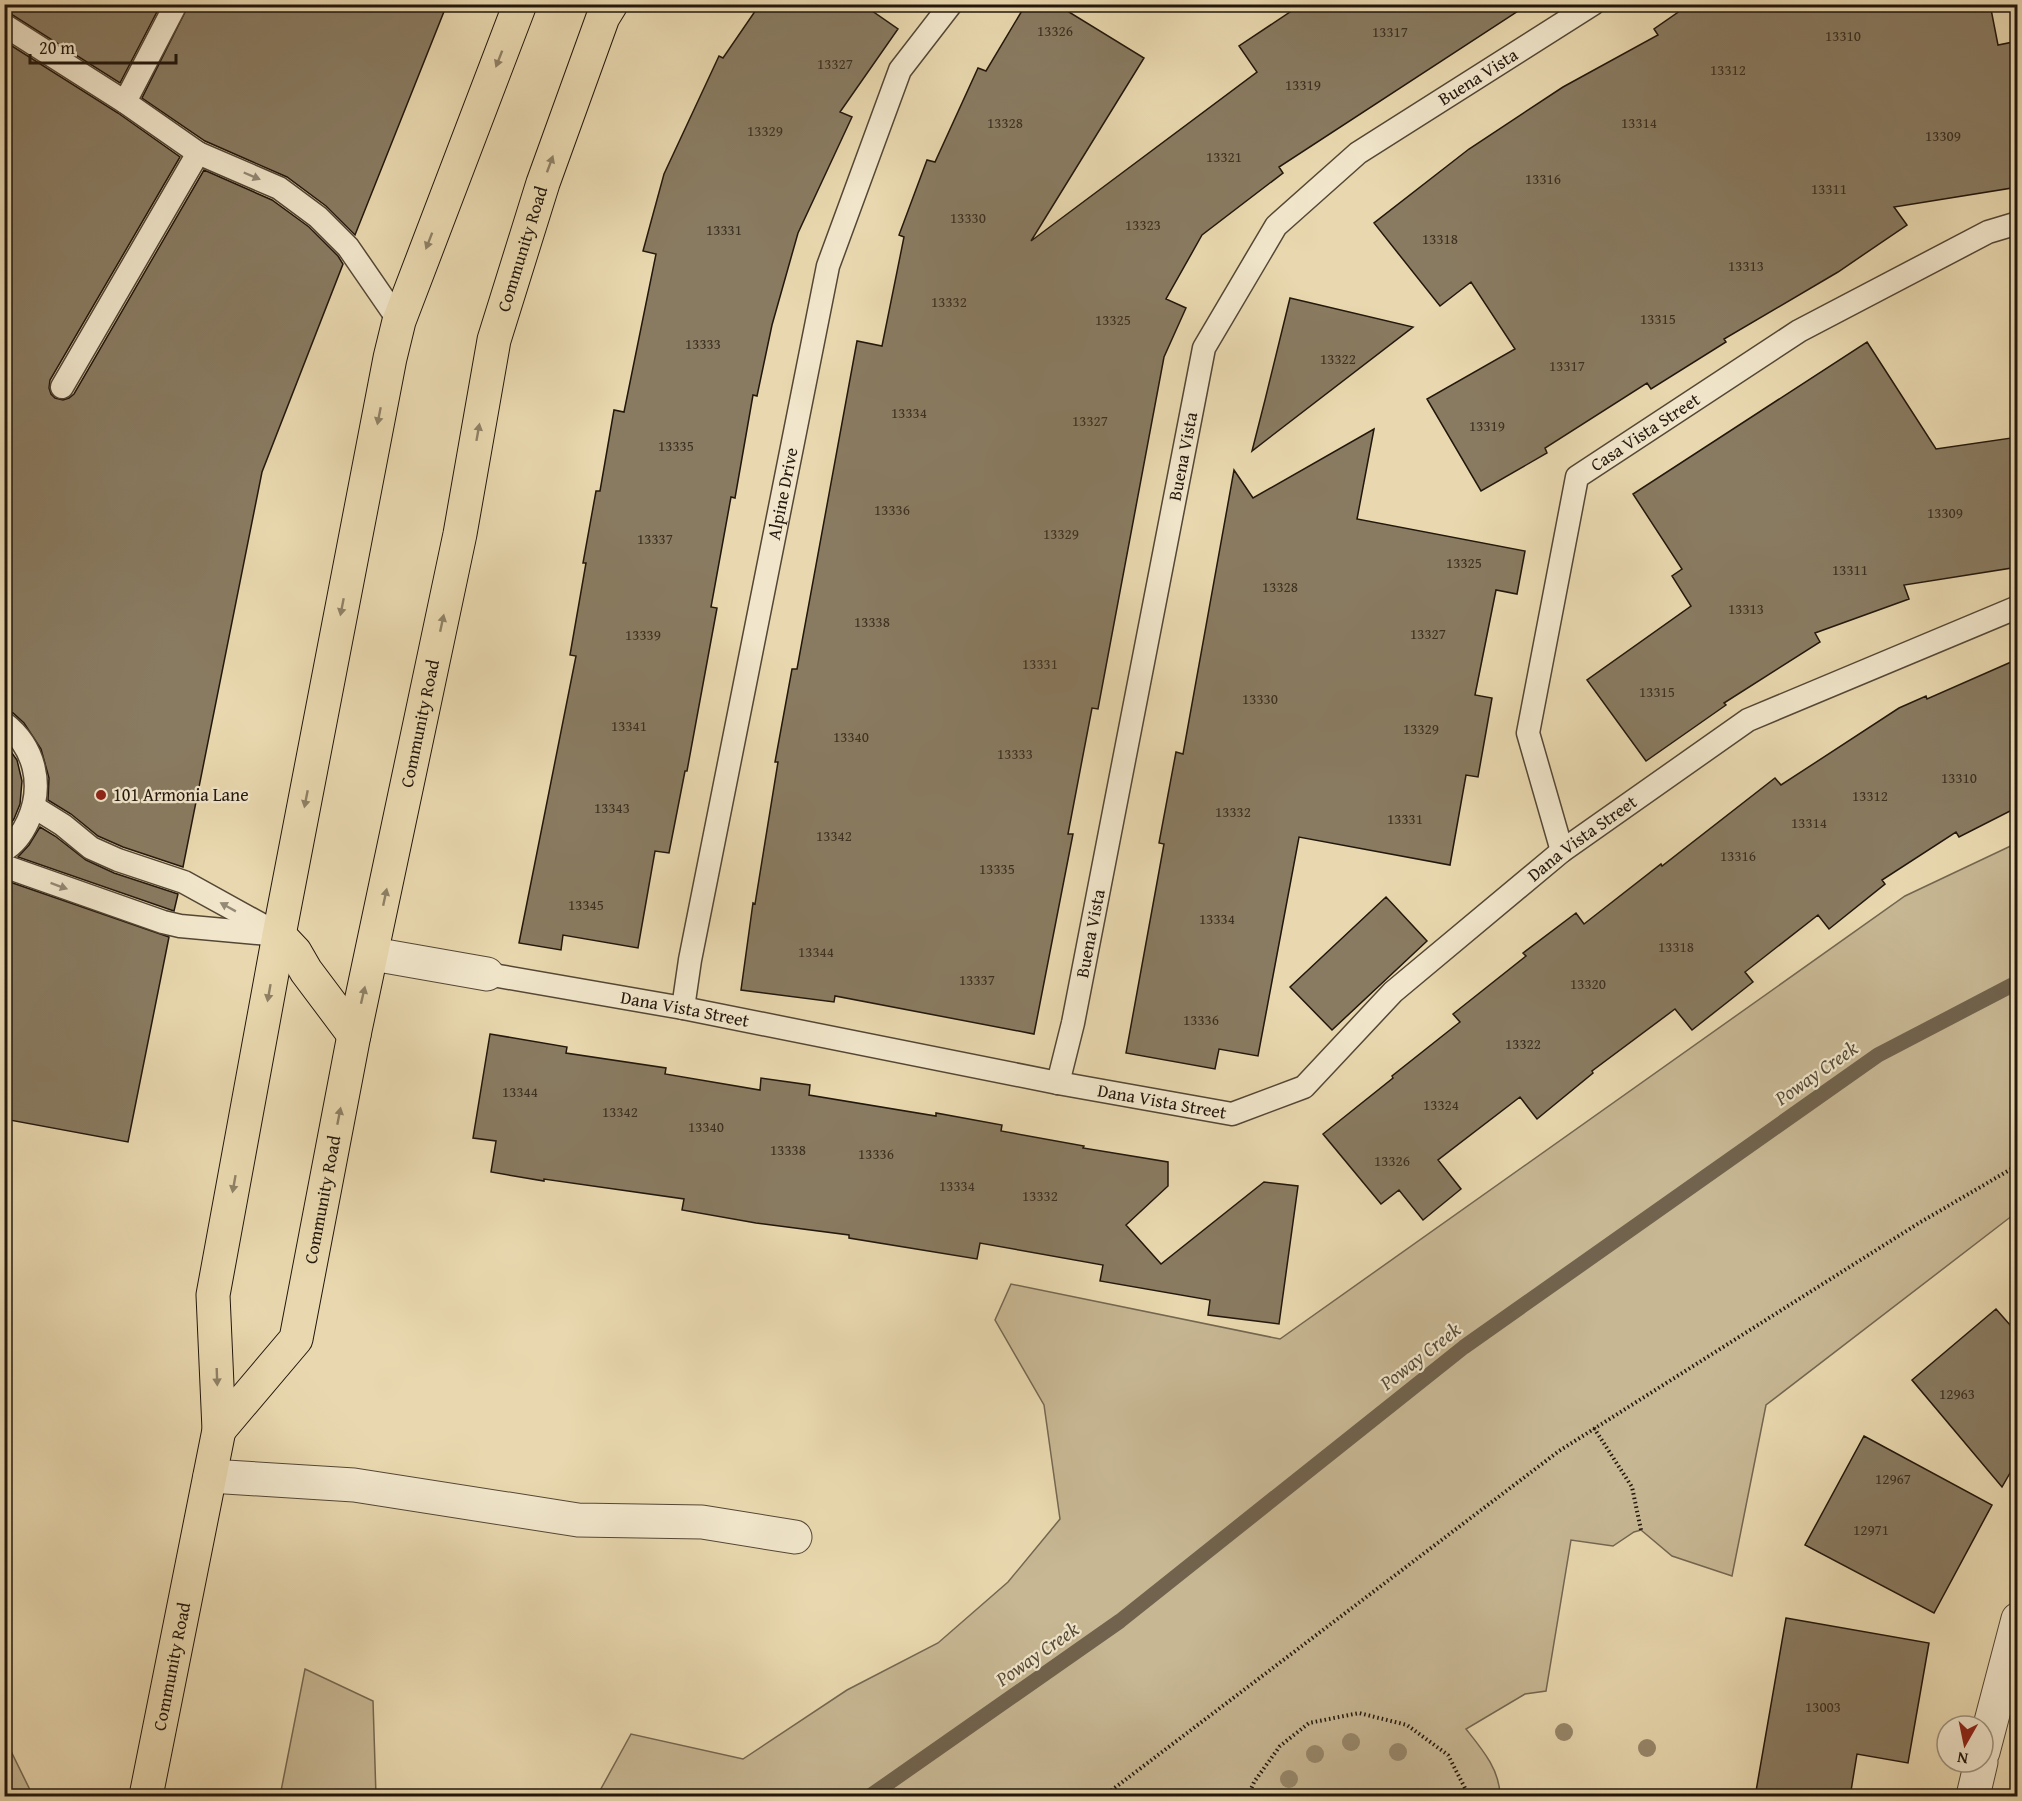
<svg xmlns="http://www.w3.org/2000/svg" width="2022" height="1801" viewBox="0 0 2022 1801" font-family="'Gentium Book Plus',serif">
<style>
.green{fill:#c7b793;stroke:#746750;stroke-width:1.5}
.lines{fill:none;stroke-linecap:round;stroke-linejoin:round}
.stream{stroke:#71634d;stroke-width:15}
.building{fill:#897b61;stroke:#22170c;stroke-width:1.5}
.lane-casing{stroke:#544735;stroke-width:25}
.street-casing{stroke:#544735;stroke-width:35}
.primary-casing{stroke:#22170c;stroke-width:35}
.path{stroke:#22170c;stroke-width:4;stroke-dasharray:1.5 3;stroke-linecap:butt}
.lane{stroke:#f1e6cb;stroke-width:22}
.street{stroke:#f1e6cb;stroke-width:33}
.primary{stroke:#e9d8af;stroke-width:33}
.tree{fill:#97886b}
.oneway{fill:#8f8166}
.oneway2{fill:#948975}
.poi-dot{fill:#8f2418;stroke:#f1e6cb;stroke-width:2}
.labels{text-anchor:middle;stroke-width:4.5;stroke-linejoin:round;paint-order:stroke}
.number-label{font-size:15px;fill:#3c3021}
.street-label{font-size:18px;fill:#22170c;stroke:#f1e6cb}
.poi-label{font-size:18px;fill:#22170c;stroke:#f1e6cb;text-anchor:start}
.water-label{font-size:20px;font-style:italic;fill:#564a37;stroke:#f1e6cb}
</style>
<rect width="100%" height="100%" fill="#e9d8af"/>
<filter id="stains"><feTurbulence type="fractalNoise" baseFrequency=".00333" numOctaves="4"/><feColorMatrix values="0 0 0 0 .2 0 0 0 0 .09 0 0 0 0 .02 0 0 0 .5 -.17"/></filter>
<radialGradient id="worn" r=".72"><stop offset=".6" stop-color="#630" stop-opacity="0"/><stop offset="1" stop-color="#630" stop-opacity=".3"/></radialGradient>
<path class="green" d="M 2017,843 L 2017,1212 L 1766,1405 L 1732,1576 L 1672,1556 L 1641,1530 L 1634,1532 L 1613,1546 L 1571,1540 L 1546,1691 L 1525,1694 L 1466,1729 C 1482,1749 1500,1770 1500,1796 L 597,1796 L 631,1734 L 743,1759 L 847,1690 L 938,1643 L 1008,1582 L 1060,1519 L 1044,1405 L 995,1320 L 1011,1284 L 1280,1339 L 1905,896 Z
M 305,1669 L 373,1701 L 376,1796 L 280,1796 Z
M 5,1739 L 33,1796 L 5,1796 Z"/>
<g class="lines">
<path class="stream" d="M 870,1796 L 1120,1621 L 1464,1347 L 1878,1055 L 2018,982"/>
</g>
<path class="building" d="M 4,4 L 161,4 L 120,83 L 11,14 L 4,12 Z
M 189,4 L 447,4 L 355,235 L 326,206 L 287,177 L 205,141 L 142,98 Z
M 760,4 L 862,4 L 898,29 L 840,112 L 852,117 L 798,233 L 772,325 L 757,396 L 753,395 L 735,498 L 731,497 L 711,607 L 717,608 L 687,771 L 685,771 L 669,853 L 655,851 L 638,948 L 563,935 L 561,950 L 519,943 L 576,656 L 570,655 L 586,563 L 583,563 L 596,491 L 600,491 L 614,410 L 624,412 L 656,254 L 643,251 L 664,174 L 719,56 L 723,58 Z
M 1026,4 L 1056,4 L 1144,58 L 1031,241 L 1257,72 L 1239,46 L 1302,4 L 1529,4 L 1279,167 L 1283,173 L 1202,235 L 1166,299 L 1186,308 L 1164,357 L 1098,709 L 1092,708 L 1068,834 L 1073,834 L 1034,1034 L 835,996 L 834,1002 L 741,990 L 753,903 L 755,904 L 778,762 L 775,762 L 792,669 L 797,669 L 857,341 L 882,346 L 904,237 L 899,235 L 927,160 L 935,162 L 978,68 L 986,71 Z
M 1690,4 L 1990,4 L 1998,45 L 2018,41 L 2018,187 L 1894,207 L 1907,225 L 1838,272 L 1724,339 L 1726,342 L 1651,389 L 1647,383 L 1545,448 L 1547,453 L 1481,491 L 1427,399 L 1515,349 L 1471,282 L 1440,306 L 1374,223 L 1469,149 L 1563,87 L 1658,35 L 1654,29 Z
M 4,41 L 118,113 L 180,157 L 50,380 L 49,388 L 51,394 L 55,398 L 63,400 L 69,398 L 74,394 L 204,170 L 272,200 L 309,227 L 338,256 L 343,264 L 262,472 L 183,867 L 123,847 L 98,836 L 71,814 L 48,800 L 49,778 L 41,749 L 24,723 L 13,713 L 4,710 Z
M 1290,298 L 1413,327 L 1252,451 L 1265,400 Z
M 1867,342 L 1936,449 L 2018,437 L 2018,567 L 1904,585 L 1909,599 L 1815,633 L 1820,642 L 1724,703 L 1726,705 L 1646,761 L 1587,680 L 1691,606 L 1672,576 L 1682,569 L 1633,494 Z
M 1374,429 L 1357,519 L 1525,551 L 1517,594 L 1496,590 L 1475,695 L 1492,698 L 1478,777 L 1466,775 L 1450,865 L 1299,837 L 1258,1056 L 1219,1049 L 1215,1069 L 1126,1053 L 1164,844 L 1159,843 L 1176,752 L 1183,754 L 1234,470 L 1253,498 Z
M 2018,659 L 2018,807 L 1959,837 L 1956,832 L 1882,880 L 1885,884 L 1829,929 L 1818,915 L 1745,972 L 1753,982 L 1692,1030 L 1675,1009 L 1592,1071 L 1593,1073 L 1537,1119 L 1520,1097 L 1438,1160 L 1461,1189 L 1423,1220 L 1399,1190 L 1381,1204 L 1323,1134 L 1393,1078 L 1392,1076 L 1460,1022 L 1453,1014 L 1526,956 L 1523,953 L 1576,913 L 1584,924 L 1661,864 L 1662,866 L 1775,778 L 1781,785 L 1899,708 L 1926,696 L 1927,699 Z
M 4,742 L 17,760 L 22,781 L 20,804 L 14,819 L 4,833 Z
M 40,827 L 55,836 L 86,860 L 114,873 L 178,894 L 174,911 L 18,857 L 29,845 Z
M 4,880 L 169,937 L 128,1142 L 4,1119 Z
M 1386,897 L 1427,941 L 1332,1030 L 1290,987 Z
M 490,1034 L 567,1047 L 566,1053 L 666,1068 L 665,1074 L 760,1090 L 761,1078 L 810,1085 L 809,1095 L 936,1116 L 936,1113 L 1002,1125 L 1001,1131 L 1084,1146 L 1083,1148 L 1168,1162 L 1168,1186 L 1126,1225 L 1161,1264 L 1264,1182 L 1298,1186 L 1279,1324 L 1208,1315 L 1210,1300 L 1100,1281 L 1103,1265 L 980,1243 L 977,1259 L 849,1238 L 849,1235 L 756,1223 L 682,1210 L 684,1199 L 544,1179 L 544,1181 L 491,1172 L 496,1141 L 473,1138 Z
M 1996,1309 L 2018,1334 L 2018,1459 L 2002,1487 L 1912,1380 Z
M 1864,1436 L 1992,1505 L 1934,1613 L 1805,1545 Z
M 1786,1618 L 1929,1643 L 1908,1763 L 1857,1754 L 1850,1797 L 1755,1797 Z"/>
<g class="lines">
<defs>
<g id="lane">
<path d="M 4,25 L 125,102 L 198,153 L 279,188 L 318,217 L 348,247 L 399,321"/>
<path d="M 125,102 L 176,4"/>
<path d="M 62,387 L 198,153"/>
<path d="M 4,723 C 35,747 44,785 28,821 C 23,832 15,844 4,850"/>
<path d="M 34,807 L 63,825 L 91,848 L 118,860 L 184,882 L 271,930"/>
<path id="s1" d="M 1562,851 L 1528,733 L 1577,477 L 1799,331 L 1988,232 L 2018,223"/>
<path d="M 4,866 L 163,922 L 180,926 L 279,935"/>
<path id="s2" d="M 487,974 L 683,1008 L 1058,1083 L 1232,1114 L 1304,1087 L 1393,992 L 1562,851 L 1748,720 L 2018,607"/>
<path id="s3" d="M 683,1008 L 690,960 L 828,266 L 900,70 L 951,4"/>
<path id="s4" d="M 1058,1083 L 1073,1023 L 1204,348 L 1276,226 L 1358,153 L 1593,4"/>
</g>
<path id="street" d="M 373,954 L 487,974
M 210,1476 L 354,1485 L 578,1520 L 702,1522 L 795,1537
M 1983,1752 L 2018,1619
M 1973,1796 L 1981,1762"/>
<g id="primary">
<path d="M 279,935 L 295,952 L 306,971 L 354,1035"/>
<path id="s5" d="M 219,1430 L 296,1339 L 354,1035 L 460,534 L 494,340 L 543,183 L 603,17 L 611,4"/>
<path id="s6" d="M 146,1796 L 219,1430 L 213,1295 L 279,935 L 390,358 L 399,321 L 520,4"/>
</g>
</defs>
<use href="#lane" class="lane-casing"/>
<use href="#street" class="street-casing"/>
<use href="#primary" class="primary-casing"/>
<path class="path" d="M 1594,1428 L 1632,1487 L 1641,1530
M 1104,1796 L 1559,1451 L 1919,1223 L 2018,1165
M 1248,1796 L 1254,1782 L 1280,1746 L 1309,1723 L 1359,1713 L 1407,1725 L 1448,1755 L 1466,1790 L 1467,1796"/>
<use href="#lane" class="lane"/>
<use href="#street" class="street"/>
<use href="#primary" class="primary"/>
</g>
<g class="tree">
<circle cx="1564" cy="1732" r="9"/>
<circle cx="1351" cy="1742" r="9"/>
<circle cx="1647" cy="1748" r="9"/>
<circle cx="1398" cy="1752" r="9"/>
<circle cx="1315" cy="1754" r="9"/>
<circle cx="1289" cy="1779" r="9"/>
</g>
<defs><path id="oneway-solid" d="M-6-.8H1V-3.2L6.5 0L1 3.2V.8H-6Z" transform="scale(1.5)"/></defs>
<g class="oneway">
<use href="#oneway-solid" transform="translate(499 59) rotate(111)"/>
<use href="#oneway-solid" transform="translate(550 164) rotate(-70)"/>
<use href="#oneway-solid" transform="translate(429 241) rotate(111)"/>
<use href="#oneway-solid" transform="translate(379 416) rotate(101)"/>
<use href="#oneway-solid" transform="translate(478 432) rotate(-80)"/>
<use href="#oneway-solid" transform="translate(342 607) rotate(101)"/>
<use href="#oneway-solid" transform="translate(442 623) rotate(-78)"/>
<use href="#oneway-solid" transform="translate(306 799) rotate(101)"/>
<use href="#oneway-solid" transform="translate(385 897) rotate(-78)"/>
<use href="#oneway-solid" transform="translate(269 993) rotate(100)"/>
<use href="#oneway-solid" transform="translate(363 995) rotate(-77)"/>
<use href="#oneway-solid" transform="translate(339 1116) rotate(-79)"/>
<use href="#oneway-solid" transform="translate(234 1184) rotate(100)"/>
<use href="#oneway-solid" transform="translate(217 1377) rotate(88)"/>
</g>
<g class="oneway2">
<use href="#oneway-solid" transform="translate(252 176) rotate(23)"/>
<use href="#oneway-solid" transform="translate(59 886) rotate(20)"/>
<use href="#oneway-solid" transform="translate(228 907) rotate(-151)"/>
</g>
<circle class="poi-dot" cx="101" cy="795" r="6"/>
<g class="labels">
<g class="number-label">
<text x="1055" y="36">13326</text>
<text x="1390" y="37">13317</text>
<text x="1843" y="41">13310</text>
<text x="835" y="69">13327</text>
<text x="1728" y="75">13312</text>
<text x="1303" y="90">13319</text>
<text x="1005" y="128">13328</text>
<text x="1639" y="128">13314</text>
<text x="765" y="136">13329</text>
<text x="1943" y="141">13309</text>
<text x="1224" y="162">13321</text>
<text x="1543" y="184">13316</text>
<text x="1829" y="194">13311</text>
<text x="968" y="223">13330</text>
<text x="1143" y="230">13323</text>
<text x="724" y="235">13331</text>
<text x="1440" y="244">13318</text>
<text x="1746" y="271">13313</text>
<text x="949" y="307">13332</text>
<text x="1658" y="324">13315</text>
<text x="1113" y="325">13325</text>
<text x="703" y="349">13333</text>
<text x="1338" y="364">13322</text>
<text x="1567" y="371">13317</text>
<text x="909" y="418">13334</text>
<text x="1090" y="426">13327</text>
<text x="1487" y="431">13319</text>
<text x="676" y="451">13335</text>
<text x="892" y="515">13336</text>
<text x="1945" y="518">13309</text>
<text x="1061" y="539">13329</text>
<text x="655" y="544">13337</text>
<text x="1464" y="568">13325</text>
<text x="1850" y="575">13311</text>
<text x="1280" y="592">13328</text>
<text x="1746" y="614">13313</text>
<text x="872" y="627">13338</text>
<text x="1428" y="639">13327</text>
<text x="643" y="640">13339</text>
<text x="1040" y="669">13331</text>
<text x="1657" y="697">13315</text>
<text x="1260" y="704">13330</text>
<text x="629" y="731">13341</text>
<text x="1421" y="734">13329</text>
<text x="851" y="742">13340</text>
<text x="1015" y="759">13333</text>
<text x="1959" y="783">13310</text>
<text x="1870" y="801">13312</text>
<text x="612" y="813">13343</text>
<text x="1233" y="817">13332</text>
<text x="1405" y="824">13331</text>
<text x="1809" y="828">13314</text>
<text x="834" y="841">13342</text>
<text x="1738" y="861">13316</text>
<text x="997" y="874">13335</text>
<text x="586" y="910">13345</text>
<text x="1217" y="924">13334</text>
<text x="1676" y="952">13318</text>
<text x="816" y="957">13344</text>
<text x="977" y="985">13337</text>
<text x="1588" y="989">13320</text>
<text x="1201" y="1025">13336</text>
<text x="1523" y="1049">13322</text>
<text x="520" y="1097">13344</text>
<text x="1441" y="1110">13324</text>
<text x="620" y="1117">13342</text>
<text x="706" y="1132">13340</text>
<text x="788" y="1155">13338</text>
<text x="876" y="1159">13336</text>
<text x="1392" y="1166">13326</text>
<text x="957" y="1191">13334</text>
<text x="1040" y="1201">13332</text>
<text x="1957" y="1399">12963</text>
<text x="1893" y="1484">12967</text>
<text x="1871" y="1535">12971</text>
<text x="1823" y="1712">13003</text>
</g>
<g class="street-label">
<text dy="6" stroke="none"><textPath href="#s4" startOffset="1143">Buena Vista</textPath></text>
<text dy="6" stroke="none"><textPath href="#s5" startOffset="1233">Community Road</textPath></text>
<text dy="6" stroke="none"><textPath href="#s1" startOffset="465">Casa Vista Street</textPath></text>
<text dy="6" stroke="none"><textPath href="#s4" startOffset="639">Buena Vista</textPath></text>
<text dy="6" stroke="none"><textPath href="#s3" startOffset="524">Alpine Drive</textPath></text>
<text dy="6" stroke="none"><textPath href="#s5" startOffset="747">Community Road</textPath></text>
<text dy="6" stroke="none"><textPath href="#s2" startOffset="1209">Dana Vista Street</textPath></text>
<text dy="6" stroke="none"><textPath href="#s4" startOffset="153">Buena Vista</textPath></text>
<text dy="6" stroke="none"><textPath href="#s2" startOffset="201">Dana Vista Street</textPath></text>
<text dy="6" stroke="none"><textPath href="#s2" startOffset="687">Dana Vista Street</textPath></text>
<text dy="6" stroke="none"><textPath href="#s5" startOffset="261">Community Road</textPath></text>
<text dy="6" stroke="none"><textPath href="#s6" startOffset="132">Community Road</textPath></text>
</g>
<g class="poi-label">
<text x="113" y="801">101 Armonia Lane</text>
</g>
<g class="water-label">
<text transform="translate(1816 1073) rotate(-35)" y="7">Poway Creek</text>
<text transform="translate(1420 1356) rotate(-38)" y="7">Poway Creek</text>
<text transform="translate(1037 1654) rotate(-35)" y="7">Poway Creek</text>
</g>
</g>
<rect width="2022" height="1801" fill="none" stroke="#e9d8af" stroke-width="24"/>
<rect x="6" y="6" width="2010" height="1789" fill="none" stroke="#22170c" stroke-width="3"/>
<rect x="12" y="12" width="1998" height="1777" fill="none" stroke="#22170c" stroke-width="1.5"/>
<g transform="translate(1965 1744) rotate(189)"><circle r="28" fill="#f1e6cb" stroke="#9e937f" stroke-width="1.5"/>
<path d="M0-4.5L10 22L0 15L-10 22Z" fill="#8f2418"/>
<text y="-9" font-size="16" font-weight="bold" text-anchor="middle" fill="#22170c">N</text>
</g>
<path d="M30 54v9h146v-9" fill="none" stroke="#22170c" stroke-width="3"/>
<text x="39" y="54" font-size="18" fill="#22170c" stroke="#f1e6cb" stroke-width="4.5" paint-order="stroke">20 m</text>
<rect width="100%" height="100%" filter="url(#stains)"/>
<rect width="100%" height="100%" fill="url(#worn)"/>
</svg>
